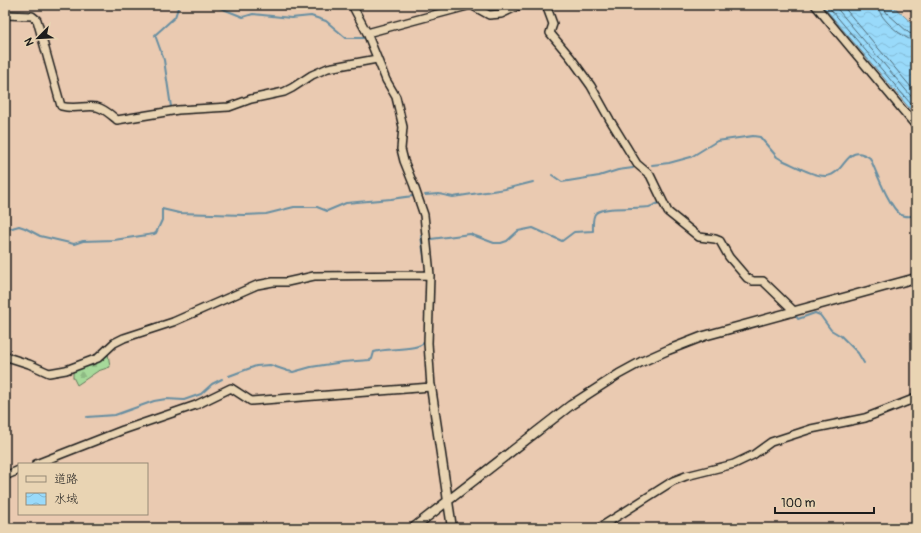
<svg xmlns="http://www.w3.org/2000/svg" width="921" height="533" viewBox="0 0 921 533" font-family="Pangolin,'Klee One',sans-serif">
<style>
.forest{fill:url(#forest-firs);stroke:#617a5b}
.water{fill:url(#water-waves);stroke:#678ea1}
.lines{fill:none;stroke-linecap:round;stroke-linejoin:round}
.shore{stroke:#4e6875;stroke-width:1}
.stream{stroke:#678ea1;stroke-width:2}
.minor-casing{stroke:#1c1c1c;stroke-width:10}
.tertiary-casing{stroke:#1c1c1c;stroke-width:11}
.minor{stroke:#e9d4b3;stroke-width:7}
.tertiary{stroke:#e9d4b3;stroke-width:8}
</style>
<defs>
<pattern id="forest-firs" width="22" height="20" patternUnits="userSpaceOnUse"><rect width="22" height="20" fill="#a6d99a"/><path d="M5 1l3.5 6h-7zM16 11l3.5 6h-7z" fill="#8eba84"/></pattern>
<pattern id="water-waves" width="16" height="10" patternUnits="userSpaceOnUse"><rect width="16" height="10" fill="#99dafa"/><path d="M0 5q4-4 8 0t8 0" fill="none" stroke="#83bad6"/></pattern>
</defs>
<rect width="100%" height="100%" fill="#eacab1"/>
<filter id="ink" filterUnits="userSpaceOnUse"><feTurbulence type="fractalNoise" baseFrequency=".025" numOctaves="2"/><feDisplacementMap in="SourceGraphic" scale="8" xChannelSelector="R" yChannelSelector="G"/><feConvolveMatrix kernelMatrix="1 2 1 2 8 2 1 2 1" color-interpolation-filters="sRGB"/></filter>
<g filter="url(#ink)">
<path class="forest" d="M 108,353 L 110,367 L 98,371 L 77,385 L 73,377 L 73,370 Z"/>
<path class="water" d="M 822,5 L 892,5 L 916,27 L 916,116 Z"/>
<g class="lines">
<path class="shore" d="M 827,5 L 916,110
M 834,5 L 916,102
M 842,5 L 916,93
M 878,5 C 878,8 879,11 881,14 C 886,23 906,41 916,41
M 884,5 L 885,10 L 887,13 L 909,33 L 916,35"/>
<path class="stream" d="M 213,5 L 243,17 L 253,14 L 291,18 L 311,16 L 326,21 L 346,38 L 365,38
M 171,107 L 164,60 L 155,35 L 175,17 L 179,5
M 652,165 L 669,163 L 691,157 L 717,141 L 753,136 L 760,137 L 777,157 L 782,160 C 794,165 814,177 827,176 C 846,174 846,141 870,158 C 876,171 889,207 901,215 C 905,217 911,216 916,216
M 552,175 L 562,182 L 599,176 L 618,170 L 633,168
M 425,195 L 439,194 L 453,197 L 505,189 L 533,182
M 5,230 L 19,226 L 25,228 L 40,236 L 74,244 L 83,241 L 114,240 L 154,234 L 156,233 L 162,220 L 162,209 L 179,213 L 244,215 L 266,214 L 294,207 L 317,207 L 327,211 L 346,203 L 391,199 L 413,196
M 421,236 L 425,263
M 431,239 L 470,234 L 494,243 L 501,243 L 507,241 L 518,231 L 533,228 L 562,241 L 574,232 L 593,231 C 593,225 592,216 596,213 C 605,206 637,209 649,207 C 653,206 657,203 660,203
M 796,316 L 798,319 L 815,313 L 820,315 L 831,330 L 841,336 L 858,353 L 864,363
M 425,335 L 426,312
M 229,376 L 256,366 L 270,365 L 288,371 L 293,372 L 311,367 L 343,362 L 370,360 L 372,359 L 374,352 C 387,347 419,352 425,341
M 87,417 L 115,415 L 154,401 L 166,399 L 184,400 L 201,394 L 212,384 L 222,379"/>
<defs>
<path id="minor" d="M 546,5 L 553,24 L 550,33 L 571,58 L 591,86 L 610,120 L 637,164 L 650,175 L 668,212 L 699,237 L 715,239 L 720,241 L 729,257 L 747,278 L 753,281 L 763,281 L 794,311
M 815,5 L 916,126
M 5,15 L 32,16 L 37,20 L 61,106 C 75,110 85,105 97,107 C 105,109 111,115 117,120 L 178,110 L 229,107 L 251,99 L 284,92 L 292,88 L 312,75 L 328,68 L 377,59
M 367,33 L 471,5 L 489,15 L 501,14 L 520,5
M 5,354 L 7,357 L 29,364 L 49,373 L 66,370 L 98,358 L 114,343 L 124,338 L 173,322 L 257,285 L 273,282 L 287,282 L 314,276 L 430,275
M 36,464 L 123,430 L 196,405 L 231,388 L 251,401 L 431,387 L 428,343 L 430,275 L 424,215 L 414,186 L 404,161 L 401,149 L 403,127 L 396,97 L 386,80 L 367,33 L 352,5
M 5,476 L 19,470
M 599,528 L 673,481 L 686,476 L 734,464 L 753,455 L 771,442 L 811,429 L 865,418 L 916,398"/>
<path id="tertiary" d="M 431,387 L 452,528
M 413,528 L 571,405 L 619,374 L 641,362 L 668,350 L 704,336 L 916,278"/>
</defs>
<use href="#minor" class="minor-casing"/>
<use href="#tertiary" class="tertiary-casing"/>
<use href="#minor" class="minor"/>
<use href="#tertiary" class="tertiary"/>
</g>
</g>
<rect width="921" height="533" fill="none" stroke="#e9d4b3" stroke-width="20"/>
<rect x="10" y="10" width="901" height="513" fill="none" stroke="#1c1c1c" stroke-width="1.5" filter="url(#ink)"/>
<rect x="18" y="463" width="130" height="52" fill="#e9d4b3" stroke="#978a77"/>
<rect x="26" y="476" width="20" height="6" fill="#e9d4b3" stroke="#978a77"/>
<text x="54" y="483" font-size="12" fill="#1c1c1c">道路</text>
<rect x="26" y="493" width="20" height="12" fill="url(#water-waves)" stroke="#978a77"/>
<text x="54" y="503" font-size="12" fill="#1c1c1c">水域</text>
<g transform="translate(38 38) rotate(246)" stroke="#e9d4b3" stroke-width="3" paint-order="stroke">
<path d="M0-3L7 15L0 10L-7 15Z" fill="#1c1c1c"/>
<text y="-6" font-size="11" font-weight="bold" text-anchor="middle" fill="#1c1c1c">N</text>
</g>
<path d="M775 507v6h99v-6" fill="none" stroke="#1c1c1c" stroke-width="2"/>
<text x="781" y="507" font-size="12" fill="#1c1c1c" stroke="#e9d4b3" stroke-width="3" paint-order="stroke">100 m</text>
</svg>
